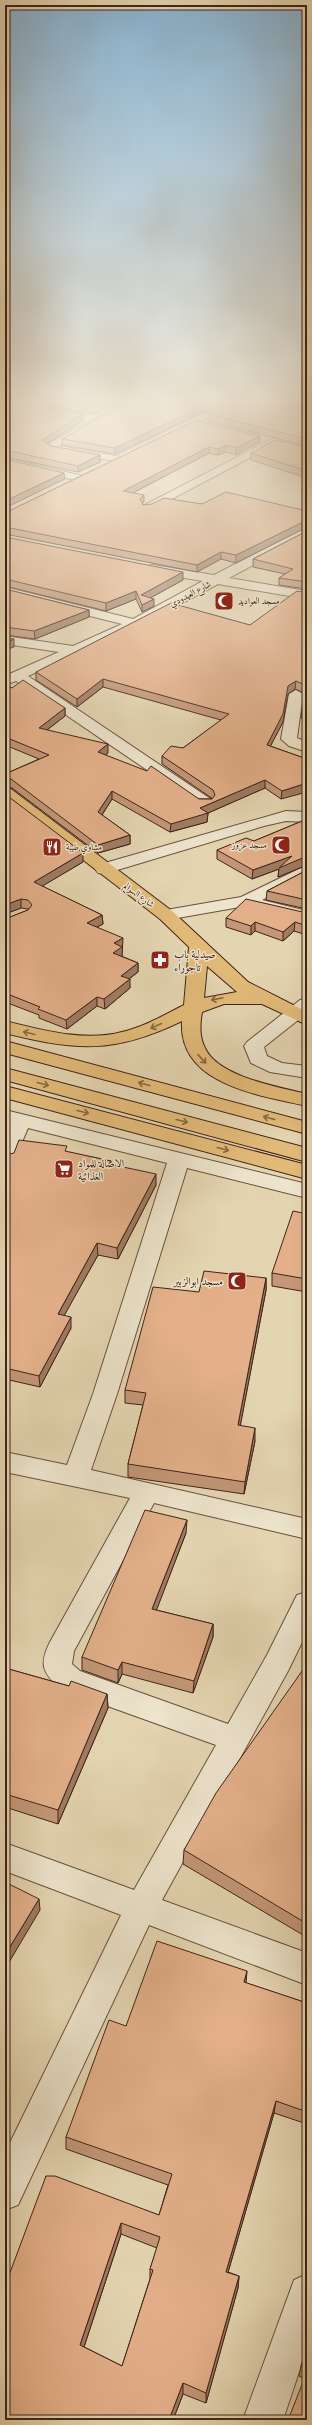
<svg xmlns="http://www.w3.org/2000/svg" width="312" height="2425" viewBox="0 0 312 2425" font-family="'IM FELL English',Amiri,serif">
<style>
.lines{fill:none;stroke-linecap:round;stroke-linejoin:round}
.minor-casing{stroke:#69503e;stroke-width:2}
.major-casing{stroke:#402318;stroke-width:2}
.minor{fill:#ede4cc;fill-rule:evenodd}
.major{fill:#e2ba78;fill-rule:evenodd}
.wall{fill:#c39777;stroke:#402318;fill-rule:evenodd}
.shaded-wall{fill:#9f7b61;stroke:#402318}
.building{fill:#e3b08a;stroke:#402318;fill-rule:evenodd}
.oneway{stroke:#896743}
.labels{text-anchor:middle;stroke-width:3;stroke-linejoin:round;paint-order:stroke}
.far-street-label{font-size:9px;fill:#402318;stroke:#ede4cc}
.far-poi-label{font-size:9px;fill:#402318;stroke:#ede4cc;text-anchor:start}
.poi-label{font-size:11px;fill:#402318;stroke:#ede4cc;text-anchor:start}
</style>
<rect width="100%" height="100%" fill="#e4d5b1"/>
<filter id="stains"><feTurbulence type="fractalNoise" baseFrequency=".005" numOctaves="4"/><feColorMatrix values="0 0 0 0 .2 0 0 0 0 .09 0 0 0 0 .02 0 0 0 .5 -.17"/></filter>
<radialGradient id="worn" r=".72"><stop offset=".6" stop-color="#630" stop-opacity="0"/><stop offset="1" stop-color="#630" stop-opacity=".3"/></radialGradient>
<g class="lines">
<defs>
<path id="minor" d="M 225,403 L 237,403 L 121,462 L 52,451 L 44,446 L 114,409 L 119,412 L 118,414 L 58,446 L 116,456 Z
M 274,438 L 279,441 L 278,443 L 151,510 L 147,511 L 141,507 Z
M 5,458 L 83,476 L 85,478 L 79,481 L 5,464 Z
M 307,527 L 307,536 L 229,578 L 307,591 L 307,599 L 218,584 L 140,626 L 28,676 L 212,800 L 214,803 L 212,806 L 200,806 L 16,681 L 5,685 L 5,676 L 59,652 L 5,644 L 5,636 L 73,646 L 122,624 L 5,595 L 5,587 L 133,619 L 203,581 L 148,572 L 147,569 L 148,566 L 153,565 L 214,575 Z
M 296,690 L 303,694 L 297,738 L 307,742 L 307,752 L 289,746 L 281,739 L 289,694 Z
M 286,811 L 307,812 L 307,822 L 286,821 L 264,826 L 104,874 L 98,873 L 95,869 L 98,865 Z
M 307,865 L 307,877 L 262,900 L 307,911 L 307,921 L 246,906 L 166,920 L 160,919 L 157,915 L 160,911 L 166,910 L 241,897 Z
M 307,998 L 307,1013 L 264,1047 L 267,1056 L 282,1063 L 307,1066 L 307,1078 L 270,1072 L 251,1063 L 244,1046 L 247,1042 L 300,1000 Z
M 5,1110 L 307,1184 L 307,1198 L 187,1168 L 117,1394 L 91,1470 L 307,1519 L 307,1539 L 154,1503 L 74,1651 L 72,1664 L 80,1671 L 228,1724 L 267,1655 L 297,1595 L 307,1592 L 307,1632 L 288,1671 L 162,1900 L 307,1953 L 307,1985 L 149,1925 L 18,2205 L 5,2210 L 5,2153 L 121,1915 L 5,1871 L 5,1843 L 134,1890 L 216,1745 L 60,1689 C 42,1672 39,1664 50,1642 L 130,1498 L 5,1472 L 5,1452 L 67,1465 L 93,1394 L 167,1163 L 28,1128 L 13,1163 L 5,1165 L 5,1132 L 9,1123 L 5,1122 Z
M 307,2274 L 307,2348 L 283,2420 L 243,2420 L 294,2280 Z"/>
<path id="major" d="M 5,787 L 11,789 L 172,911 L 248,982 L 307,1012 L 307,1025 L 262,1004 L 224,1004 L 202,1012 C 200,1023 199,1037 205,1048 C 218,1077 279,1087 307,1094 L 307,1106 C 260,1095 178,1085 182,1021 C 114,1054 76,1051 5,1033 L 5,1021 C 42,1030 84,1042 122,1032 C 144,1027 164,1015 184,1005 L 189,947 L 160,919 L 5,800 ZM 207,966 L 237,992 L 204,998 Z
M 5,1041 L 307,1122 L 307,1134 L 5,1053 Z
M 5,1068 L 307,1148 L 307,1162 L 5,1080 Z
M 5,1086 L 307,1165 L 307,1179 L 5,1098 Z"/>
</defs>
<use href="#minor" class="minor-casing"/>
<use href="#major" class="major-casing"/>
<use href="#minor" class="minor"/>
<use href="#major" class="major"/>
</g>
<path class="wall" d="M 5,403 L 83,414 L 83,421 L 48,443 L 51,446 L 100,455 L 100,462 L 78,472 L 5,457 Z
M 31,403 L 122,403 L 96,414 Z
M 132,403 L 115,454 L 62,445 L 62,439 Z
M 264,403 L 307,403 L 307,411 Z
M 208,414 L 307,414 L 307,446 L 208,421 Z
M 196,420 L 260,442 L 236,455 L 226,452 L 218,455 L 209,453 L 133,493 L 144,502 L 142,504 L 143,505 L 202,504 L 307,511 L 307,527 L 236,563 L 221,559 L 197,572 L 5,534 L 5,513 Z
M 307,447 L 307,478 L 251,460 L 251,453 Z
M 307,531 L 307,589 L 279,585 L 279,578 L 285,574 L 253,567 L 253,559 Z
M 5,537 L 183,580 L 150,598 L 154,606 L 142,612 L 136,599 L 106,611 L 5,586 Z
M 5,589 L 89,610 L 89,617 L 35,639 L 5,635 Z
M 307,593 L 307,719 L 301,718 L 304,693 L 295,689 L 288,694 L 283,722 L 270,746 L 307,759 L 281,799 L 265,788 L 208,813 L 207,822 L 170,832 L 112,799 L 102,815 L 130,835 L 130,844 L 98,853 L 12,788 L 5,786 L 5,774 L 39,759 L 5,745 L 5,685 L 65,708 L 65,716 L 47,730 L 108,753 L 105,755 L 199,799 L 213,799 L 162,764 L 162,756 L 183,748 L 221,720 L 103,687 L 77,707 L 36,680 L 36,672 L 250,625 Z
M 5,794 L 83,862 L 42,886 L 102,915 L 103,924 L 97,927 L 123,947 L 122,947 L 122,956 L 121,956 L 138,963 L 138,972 L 129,979 L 130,988 L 105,1009 L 97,1006 L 67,1029 L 39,1018 L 39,1015 L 5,1002 L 5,919 L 28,910 L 29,909 L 28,909 L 21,908 L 5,914 Z
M 307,819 L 307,865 L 278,877 L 279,869 L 252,879 L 217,859 L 217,850 L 254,841 Z
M 307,870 L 307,909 L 266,900 L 267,891 Z
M 307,913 L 307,935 L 294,931 L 283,941 L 255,931 L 251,935 L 226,927 L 226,918 Z
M 67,1152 L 111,1161 L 111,1165 L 156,1185 L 118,1259 L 98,1255 L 64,1315 L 71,1328 L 40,1387 L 5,1379 L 5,1155 Z
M 307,1214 L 307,1292 L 272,1286 L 272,1273 Z
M 266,1278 L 266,1290 L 240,1426 L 255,1441 L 244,1494 L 128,1477 L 128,1464 L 143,1405 L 125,1403 L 125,1390 L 199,1292 Z
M 186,1533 L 156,1610 L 213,1624 L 213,1637 L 193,1693 L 122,1674 L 118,1683 L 82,1670 L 82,1657 Z
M 307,1664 L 307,1928 L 303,1935 L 183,1864 L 184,1850 Z
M 5,1668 L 69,1686 L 107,1694 L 108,1708 L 58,1824 L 5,1807 Z
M 246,1983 L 307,2003 L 307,2124 L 274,2113 L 228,2272 L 239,2276 L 238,2288 L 206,2403 L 183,2394 L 173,2420 L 5,2420 L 46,2176 L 159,2215 L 168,2185 L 66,2149 L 66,2137 L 126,2026 ZM 121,2234 L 157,2248 L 150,2269 L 150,2279 L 122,2366 L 84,2347 Z
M 307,2347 L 307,2420 L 304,2379 L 299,2376 L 301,2366 Z"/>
<path class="shaded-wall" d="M 108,403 L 122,403 L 96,414 L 96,408 Z
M 209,403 L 222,403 L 115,454 L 115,448 Z
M 83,414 L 83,421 L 43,446 L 42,440 Z
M 260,436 L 260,442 L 236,455 L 236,448 Z
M 226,445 L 226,452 L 218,455 L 219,449 Z
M 209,447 L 209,453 L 123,498 L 123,491 Z
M 100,455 L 100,462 L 78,472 L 78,466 Z
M 64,473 L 65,479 L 5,508 L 5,501 Z
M 144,495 L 144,502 L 140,506 L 140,499 Z
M 307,520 L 307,527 L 236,563 L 236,555 Z
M 221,552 L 221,559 L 197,572 L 197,565 Z
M 183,572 L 183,580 L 141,603 L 141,595 Z
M 136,591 L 136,599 L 106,611 L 106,603 Z
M 154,599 L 154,606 L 142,612 L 142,605 Z
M 89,610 L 89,617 L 35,639 L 34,631 Z
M 14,639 L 14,647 L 5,650 L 5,643 Z
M 103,679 L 103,687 L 77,707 L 77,699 Z
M 296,681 L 295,689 L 288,694 L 283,722 L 267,753 L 267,745 L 288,686 Z
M 65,708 L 65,716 L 39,736 L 39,728 Z
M 108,744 L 108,753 L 98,761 L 98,752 Z
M 265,780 L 265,788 L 208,813 L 207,822 L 170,832 L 171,824 L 200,808 Z
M 307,783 L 307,792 L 281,799 L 282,791 Z
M 112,791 L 112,799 L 98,821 L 98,812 Z
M 130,835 L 130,844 L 98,853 L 98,845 Z
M 83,853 L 83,862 L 34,891 L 34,882 Z
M 292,856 L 307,856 L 307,865 L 278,877 L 279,869 L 252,879 L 253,870 Z
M 21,899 L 21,908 L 5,914 L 5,905 Z
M 102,915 L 103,924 L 87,932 L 87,923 Z
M 255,922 L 255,931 L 251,935 L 251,926 Z
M 295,922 L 294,931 L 283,941 L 283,932 Z
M 123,938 L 122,956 L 113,962 L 114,943 Z
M 138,963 L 138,972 L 121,985 L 121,976 Z
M 130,979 L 130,988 L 105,1009 L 104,999 Z
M 97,997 L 97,1006 L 67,1029 L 66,1020 Z
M 156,1174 L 156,1185 L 118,1259 L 117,1248 Z
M 97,1243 L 98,1255 L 59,1325 L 58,1314 Z
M 266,1278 L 266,1290 L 238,1438 L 238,1425 Z
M 71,1317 L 71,1328 L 40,1387 L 39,1376 Z
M 255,1428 L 255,1441 L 244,1494 L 245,1482 Z
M 187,1520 L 186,1533 L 152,1622 L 152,1609 Z
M 213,1624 L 213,1637 L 193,1693 L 194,1681 Z
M 122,1662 L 122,1674 L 118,1683 L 118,1670 Z
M 107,1694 L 108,1708 L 58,1824 L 58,1810 Z
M 39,1899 L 40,1910 L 5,1969 L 5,1955 Z
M 307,1917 L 307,1928 L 303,1935 L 304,1922 Z
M 247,1971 L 246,1984 L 244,1982 Z
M 276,2101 L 274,2113 L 225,2283 L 226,2272 Z
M 121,2223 L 121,2234 L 81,2356 L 80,2345 Z
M 239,2276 L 238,2288 L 206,2403 L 206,2393 Z
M 183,2383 L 183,2394 L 173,2420 L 169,2420 Z"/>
<path class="building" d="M 5,403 L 18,403 L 83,414 L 42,440 L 51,446 L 100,455 L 78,466 L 5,450 Z
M 65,403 L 108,403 L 96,408 Z
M 132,403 L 209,403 L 115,448 L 62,439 L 102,416 Z
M 232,403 L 254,403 L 307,414 L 307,439 L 208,414 Z
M 295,403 L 307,403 L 307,405 Z
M 196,420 L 260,436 L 236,448 L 226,445 L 219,449 L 209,447 L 123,491 L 144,495 L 140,499 L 143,505 L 152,504 L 164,498 L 202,504 L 226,492 L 307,511 L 307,520 L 236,555 L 221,552 L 197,565 L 5,527 L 5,513 Z
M 275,440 L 307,447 L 307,471 L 251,453 Z
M 5,459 L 64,473 L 5,501 Z
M 307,531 L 307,582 L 279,578 L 293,569 L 253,559 Z
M 5,537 L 183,572 L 141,595 L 154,599 L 142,605 L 136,591 L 106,603 L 5,579 Z
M 5,589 L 89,610 L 34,631 L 5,627 Z
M 297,591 L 307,593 L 307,711 L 302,710 L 305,685 L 296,681 L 288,686 L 283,714 L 267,745 L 307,759 L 307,783 L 282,791 L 265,780 L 200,808 L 208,813 L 171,824 L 112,791 L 98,812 L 130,835 L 98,845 L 11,779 L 5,778 L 5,774 L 49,755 L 5,737 L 5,685 L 12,688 L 23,680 L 65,708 L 39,728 L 108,744 L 98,752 L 147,771 L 151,766 L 199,799 L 212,799 L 215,795 L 213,790 L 162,756 L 171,746 L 183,748 L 229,714 L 103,679 L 77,699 L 36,672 L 171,603 L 250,625 Z
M 5,638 L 14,639 L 5,643 Z
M 5,794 L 83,853 L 34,882 L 102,915 L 87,923 L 123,938 L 114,943 L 122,947 L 113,953 L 138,963 L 121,976 L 130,979 L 104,999 L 97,997 L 66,1020 L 38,1009 L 40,1007 L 5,993 L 5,919 L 28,910 L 32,905 L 28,900 L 21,899 L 5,905 Z
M 307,819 L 307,856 L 279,868 L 292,856 L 253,870 L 217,850 L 246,838 L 254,841 Z
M 307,870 L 307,900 L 267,891 Z
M 246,899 L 307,913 L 307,926 L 295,922 L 283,932 L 255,922 L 251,926 L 226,918 Z
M 19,1140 L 67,1146 L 65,1151 L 111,1161 L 109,1164 L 156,1174 L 117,1248 L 97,1243 L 58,1314 L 71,1317 L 39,1376 L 5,1368 L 5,1155 L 14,1153 Z
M 293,1211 L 307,1214 L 307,1279 L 272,1273 Z
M 204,1271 L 266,1278 L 238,1425 L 255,1428 L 245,1482 L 128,1464 L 146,1393 L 125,1390 L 153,1287 L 199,1292 Z
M 145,1510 L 187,1520 L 152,1609 L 213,1624 L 194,1681 L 122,1662 L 118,1670 L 82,1657 Z
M 307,1664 L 307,1917 L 304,1922 L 184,1850 L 216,1793 Z
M 5,1668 L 69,1686 L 71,1681 L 107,1694 L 58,1810 L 5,1794 Z
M 5,1882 L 39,1899 L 5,1955 Z
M 157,1941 L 247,1971 L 244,1982 L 307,2003 L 307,2112 L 276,2101 L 226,2272 L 239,2276 L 206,2393 L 183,2383 L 169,2420 L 5,2420 L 5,2286 L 46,2176 L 55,2176 L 159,2215 L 172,2174 L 66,2137 L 109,2020 L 126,2026 ZM 121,2223 L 160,2237 L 150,2269 L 153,2270 L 122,2366 L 80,2345 Z
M 307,2347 L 307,2370 L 301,2366 Z
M 307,2372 L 307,2420 L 288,2420 Z"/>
<defs><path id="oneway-shaft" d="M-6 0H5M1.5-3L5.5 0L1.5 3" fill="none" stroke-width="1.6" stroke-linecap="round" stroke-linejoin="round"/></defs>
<g class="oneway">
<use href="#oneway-shaft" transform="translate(217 999) rotate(168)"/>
<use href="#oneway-shaft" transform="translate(156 1026) rotate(155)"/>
<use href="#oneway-shaft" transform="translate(29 1033) rotate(-166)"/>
<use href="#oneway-shaft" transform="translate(202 1059) rotate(47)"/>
<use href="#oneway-shaft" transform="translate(43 1084) rotate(15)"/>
<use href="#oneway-shaft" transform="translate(144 1084) rotate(-165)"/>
<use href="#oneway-shaft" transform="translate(83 1112) rotate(14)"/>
<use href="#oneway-shaft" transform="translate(269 1118) rotate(-165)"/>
<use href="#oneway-shaft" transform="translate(182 1121) rotate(15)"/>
<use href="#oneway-shaft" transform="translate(223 1149) rotate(15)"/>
</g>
<linearGradient id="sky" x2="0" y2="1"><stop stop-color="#89b5d5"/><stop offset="0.54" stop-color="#f3ecdc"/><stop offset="1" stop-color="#f3ecdc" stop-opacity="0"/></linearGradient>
<rect width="312" height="742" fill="url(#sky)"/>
<defs>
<symbol id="mosque-square" viewBox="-11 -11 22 22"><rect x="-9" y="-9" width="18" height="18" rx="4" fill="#8f2418" stroke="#ede4cc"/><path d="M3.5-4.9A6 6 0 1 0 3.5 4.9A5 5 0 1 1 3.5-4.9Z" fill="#fff"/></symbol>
<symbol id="restaurant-square" viewBox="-11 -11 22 22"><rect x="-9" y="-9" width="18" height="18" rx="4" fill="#8f2418" stroke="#ede4cc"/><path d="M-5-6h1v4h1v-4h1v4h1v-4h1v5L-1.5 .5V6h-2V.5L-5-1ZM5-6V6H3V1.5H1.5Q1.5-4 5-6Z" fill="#fff"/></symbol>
<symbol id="pharmacy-square" viewBox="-11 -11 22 22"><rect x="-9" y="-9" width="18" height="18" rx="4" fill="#8f2418" stroke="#ede4cc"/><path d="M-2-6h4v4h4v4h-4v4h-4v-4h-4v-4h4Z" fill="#fff"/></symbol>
<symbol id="supermarket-square" viewBox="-11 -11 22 22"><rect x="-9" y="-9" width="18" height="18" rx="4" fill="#8f2418" stroke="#ede4cc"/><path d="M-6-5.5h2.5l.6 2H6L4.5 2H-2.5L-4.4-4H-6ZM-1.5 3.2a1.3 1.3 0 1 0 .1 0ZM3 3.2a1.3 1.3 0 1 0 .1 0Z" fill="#fff"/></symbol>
</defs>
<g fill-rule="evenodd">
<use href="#mosque-square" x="213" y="590" width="22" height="22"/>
<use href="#mosque-square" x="270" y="834" width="22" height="22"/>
<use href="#restaurant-square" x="41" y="836" width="22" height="22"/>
<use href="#pharmacy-square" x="149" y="949" width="22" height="22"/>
<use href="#supermarket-square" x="53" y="1158" width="22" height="22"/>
<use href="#mosque-square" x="226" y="1270" width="22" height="22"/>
</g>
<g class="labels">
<g class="far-street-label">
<text transform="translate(190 594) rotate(-28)" y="3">شارع العيدودي</text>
<text transform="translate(139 895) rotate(36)" y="3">شارع السوالم</text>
</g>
<g class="far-poi-label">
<text x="238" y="604">مسجد العواديد</text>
<text x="267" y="848" text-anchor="end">مسجد عزوز</text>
<text x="66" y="850">مشاوي طيبة</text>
</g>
<g class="poi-label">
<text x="174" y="958">صيدلية باب<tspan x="174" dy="13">تاجوراء</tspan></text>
<text x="78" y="1167">الاصالة للمواد<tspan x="78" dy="13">الغذائية</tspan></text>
<text x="223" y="1285" text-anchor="end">مسجد ابوالزبير</text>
</g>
</g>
<rect width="312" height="2425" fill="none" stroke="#e4d5b1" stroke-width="20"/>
<rect x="6" y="6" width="300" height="2413" fill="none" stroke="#402318" stroke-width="2"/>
<rect x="10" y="10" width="292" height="2405" fill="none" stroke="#402318"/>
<rect width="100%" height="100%" filter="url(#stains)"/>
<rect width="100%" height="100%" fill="url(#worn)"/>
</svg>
